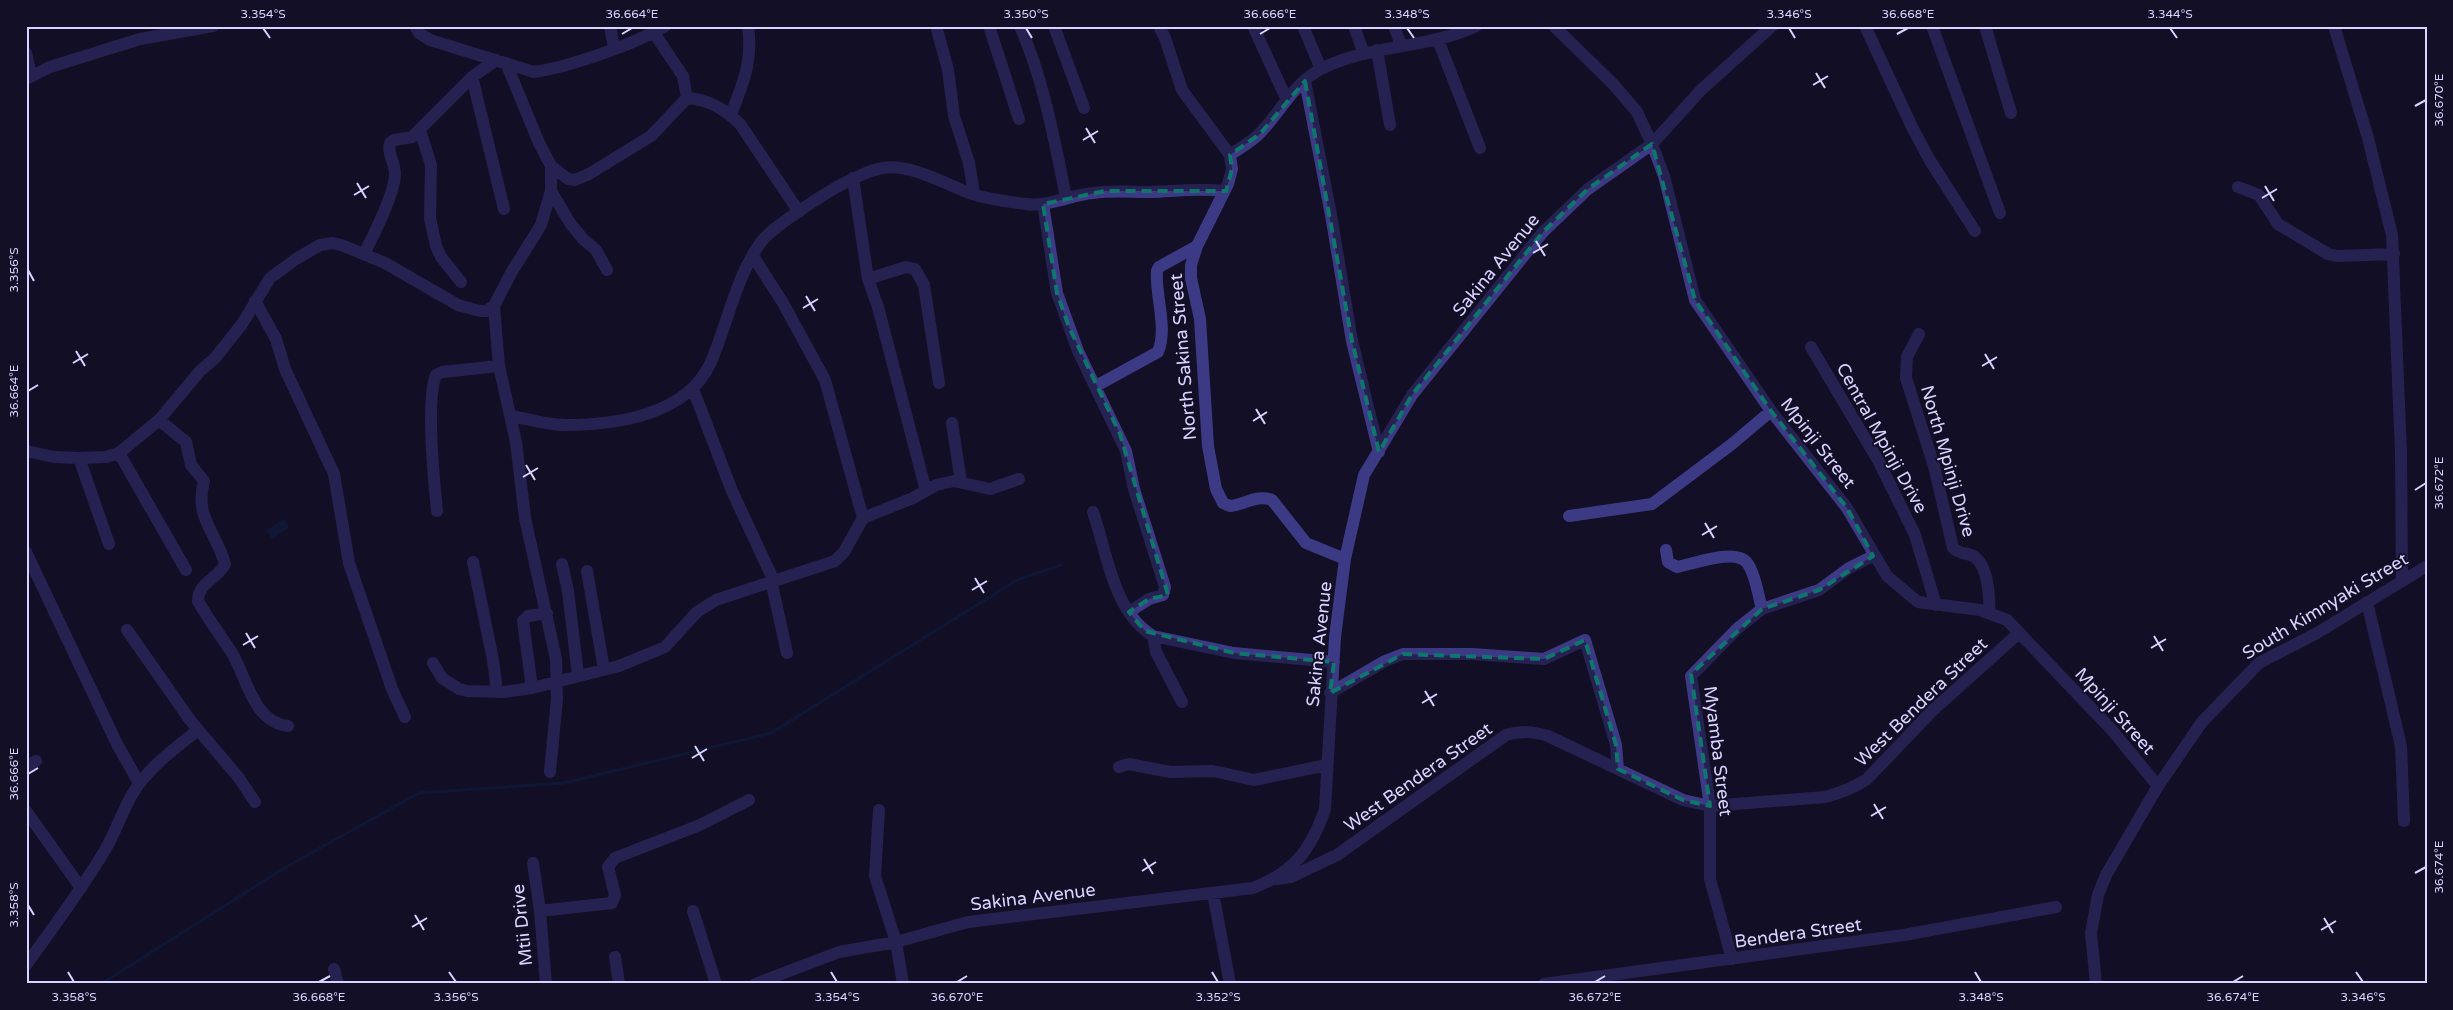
<svg xmlns="http://www.w3.org/2000/svg" width="2453" height="1010" viewBox="0 0 2453 1010" font-family="'Varela Round',sans-serif">
<style>
.water{fill:#0c2248}
.lines{fill:none;stroke-linecap:round;stroke-linejoin:round}
.stream{stroke:#0c2248;stroke-width:3}
.minor{stroke:#3d3a85;stroke-width:12}
.marked{fill:none;stroke:#0f766e;stroke-width:4;stroke-dasharray:10 6;stroke-linejoin:round}
.ticks{fill:none;stroke:#d9d4ff;stroke-width:2}
.labels{text-anchor:middle;stroke-width:4;stroke-linejoin:round;paint-order:stroke}
.street-label{font-size:18px;fill:#d9d4ff;stroke:#130f26}
.neatline{fill:none;stroke:#d9d4ff;stroke-width:2}
.ticks-label{font-size:12px;text-anchor:middle;fill:#d9d4ff}
</style>
<rect width="100%" height="100%" fill="#130f26"/>
<path class="water" d="M 284,519 L 289,528 L 272,539 L 267,530 Z"/>
<g class="lines">
<path class="stream" d="M 101,984 L 286,867 L 419,793 L 564,783 L 771,733 L 1017,580 L 1061,565"/>
<path class="minor" d="M 415,26 L 419,33 L 430,40 L 534,72 C 569,67 635,44 665,26
M 610,26 L 614,48
M 936,26 L 948,70 L 954,116 L 969,163 L 974,194
M 989,26 L 1019,119
M 1020,26 C 1044,81 1054,139 1066,197
M 1054,26 L 1084,108
M 1159,26 L 1165,38 L 1182,90 L 1230,155 L 1232,169 L 1228,184 L 1197,246 L 1191,265 L 1191,278 L 1200,319 L 1208,446 L 1216,489 L 1223,503 L 1230,506 C 1244,505 1257,494 1272,500 L 1306,543 L 1345,559
M 1253,26 L 1286,98
M 1303,26 L 1321,69
M 1354,26 L 1364,54
M 1394,26 L 1401,45
M 1554,26 L 1614,85 L 1637,112 L 1652,144 L 1664,176 L 1695,300 L 1771,411 L 1847,508 L 1887,576 L 1918,602 L 1980,610 L 2007,620 L 2111,729 L 2158,786
M 1865,26 L 1912,127 L 1929,159 L 1975,231
M 1932,26 L 2000,213
M 1985,26 L 2011,113
M 2334,26 L 2368,138 L 2392,235 L 2401,453 L 2402,580
M 1438,40 L 1480,148
M 1377,50 L 1390,125
M 26,53 L 31,75
M 472,77 L 504,209
M 26,79 L 50,67 L 140,39 L 213,26
M 1305,81 L 1331,215 L 1352,341 L 1379,452
M 687,98 C 707,99 726,110 740,124 L 799,212
M 731,115 C 743,82 753,63 748,26
M 420,130 L 431,165 L 430,218 L 436,246 L 441,257 L 461,282
M 1230,155 C 1240,148 1253,141 1261,132 C 1281,111 1294,83 1321,69 C 1370,44 1427,49 1476,26
M 551,166 L 568,179 L 575,180 L 589,174 L 651,136 L 687,98 L 683,76 L 654,33
M 853,178 L 868,279 L 878,307 L 926,491
M 2238,187 L 2259,195 L 2278,224 L 2328,254 L 2337,256 L 2394,254
M 551,191 L 570,223 L 583,239 L 596,250 L 607,270
M 1043,204 L 1057,293 L 1078,351 L 1126,451 L 1134,489 L 1165,587 L 1163,595 L 1149,599 L 1129,612
M 364,254 C 373,237 395,192 395,174 C 395,163 387,154 390,143 L 394,140 L 412,137 L 472,77 L 496,60
M 753,256 L 783,303 L 825,380 L 863,518
M 868,279 L 906,267 L 915,269 L 924,285 L 939,383
M 255,301 L 276,339 L 285,369 L 334,474 L 349,563 L 392,689 L 405,717
M 494,306 L 499,366 L 516,442 L 525,518 L 556,659 L 557,699 L 550,772
M 1919,334 L 1907,357 L 1906,378 L 1934,466 L 1953,548 C 1960,555 1968,552 1975,557 C 1988,567 1990,597 1989,613
M 1811,347 L 1879,462 L 1915,535 L 1936,605
M 1096,386 L 1158,352 C 1168,327 1155,296 1157,271 L 1159,267 L 1197,246
M 693,389 L 732,491 L 773,579
M 511,416 C 529,419 547,425 565,425 C 616,425 686,415 710,364 C 727,326 736,276 761,242 C 773,226 835,186 855,178 C 863,174 874,169 883,168 C 910,163 947,185 972,194 C 989,199 1009,202 1026,204 C 1047,207 1071,195 1093,193 C 1112,190 1132,192 1152,192 C 1176,191 1200,188 1224,191
M 159,420 L 186,442 L 191,465 L 204,481 C 194,518 216,531 225,564 C 219,578 198,582 198,601 C 208,619 221,636 232,653 C 247,678 253,722 288,726
M 952,423 L 961,482
M 26,451 L 54,457 L 79,458 L 106,457 L 119,453 L 159,420 L 200,371 L 215,358 L 242,324 L 270,278 L 296,259 L 320,245 L 333,243 L 344,246 L 385,263 L 458,305 L 480,311 L 486,311 L 494,306 L 511,273 L 541,225 L 551,191 L 551,166 L 539,143 L 506,63
M 119,453 L 186,570
M 79,458 L 109,544
M 437,511 C 434,482 426,399 436,375 L 442,372 L 499,366
M 1093,512 C 1107,552 1113,612 1153,636 L 1234,653 L 1334,662
M 1569,516 L 1652,504 L 1732,444 L 1771,411
M 1666,550 L 1668,562 L 1677,567 C 1694,564 1737,547 1748,564 C 1756,576 1758,595 1762,609
M 26,552 L 117,744 L 139,783
M 473,562 L 493,660 L 497,691
M 562,564 L 568,591 L 578,675
M 587,571 L 604,669
M 771,580 L 787,653
M 2367,602 L 2401,746 L 2404,821
M 127,630 L 190,720 L 239,778 L 255,802
M 1153,636 L 1156,652 L 1182,702
M 433,663 L 442,678 L 459,689 L 467,691 L 504,692 L 532,688 L 619,666 L 665,647 L 697,612 L 716,600 L 835,561 L 844,552 L 863,518 L 913,498 L 936,485 L 954,481 L 990,489 L 1019,479
M 532,688 L 523,621 L 528,616 L 547,613
M 1330,693 L 1385,661 L 1403,654 L 1472,654 L 1544,659 L 1585,640 L 1616,745 L 1618,769
M 1119,767 L 1129,764 L 1170,772 L 1213,771 L 1254,780 L 1327,765
M 26,768 L 36,761
M 879,810 L 875,876 L 896,942 L 903,984
M 26,811 L 81,888
M 533,863 L 540,911 L 546,984
M 1277,879 L 1291,877 L 1337,855 L 1506,735 C 1522,731 1532,731 1548,736 L 1683,800 L 1710,806 L 1825,797 C 1840,793 1854,788 1867,779 L 1932,711 L 2019,633
M 1213,893 L 1230,984
M 540,911 L 612,903 L 615,895 L 608,867 L 615,858 L 700,825 L 749,800
M 693,911 L 716,984
M 615,957 L 619,984
M 1732,959 L 1710,879 L 1710,806 L 1691,676 L 1738,628 L 1762,609 L 1819,590 L 1849,568 L 1873,556
M 26,965 C 52,929 79,893 102,855 C 115,835 121,813 133,793 C 148,768 175,748 198,730
M 334,969 L 338,984
M 755,984 L 839,952 L 896,942 L 968,922 L 1253,888 C 1294,872 1311,850 1325,809 L 1335,637 L 1345,559 L 1364,475 L 1412,395 L 1543,232 L 1588,189 L 1652,144 L 1701,90 L 1772,26
M 1544,984 L 1904,935 L 2056,907
M 2096,984 L 2091,933 L 2098,895 L 2106,875 L 2158,786 L 2202,722 L 2259,663 L 2317,633 L 2427,566"/>
</g>
<path d="M0 0H2453V1010H0ZM 1305,81 L 1352,341 L 1379,452 L 1412,395 L 1543,232 L 1588,189 L 1652,144 L 1695,300 L 1771,411 L 1847,508 L 1873,556 L 1819,590 L 1762,609 L 1691,674 L 1710,806 L 1683,800 L 1618,769 L 1616,745 L 1585,640 L 1544,659 L 1403,654 L 1330,693 L 1334,662 L 1234,653 L 1145,631 L 1129,612 L 1149,599 L 1168,595 L 1120,434 L 1069,327 L 1057,293 L 1043,204 L 1105,191 L 1226,191 L 1232,169 L 1230,155 L 1260,134 Z" fill="#130f26" fill-opacity=".55" fill-rule="evenodd"/>
<path class="marked" d="M 1305,81 L 1352,341 L 1379,452 L 1412,395 L 1543,232 L 1588,189 L 1652,144 L 1695,300 L 1771,411 L 1847,508 L 1873,556 L 1819,590 L 1762,609 L 1691,674 L 1710,806 L 1683,800 L 1618,769 L 1616,745 L 1585,640 L 1544,659 L 1403,654 L 1330,693 L 1334,662 L 1234,653 L 1145,631 L 1129,612 L 1149,599 L 1168,595 L 1120,434 L 1069,327 L 1057,293 L 1043,204 L 1105,191 L 1226,191 L 1232,169 L 1230,155 L 1260,134 Z"/>
<path class="ticks" d="M 263,28 L 270,38M 1026,28 L 1032,38M 1407,28 L 1414,38M 1789,28 L 1795,38M 2170,28 L 2177,38M 622,34 L 632,28M 1260,34 L 1270,28M 1897,34 L 1908,28M 1816,73 L 1825,88M 1813,85 L 1828,76M 2415,106 L 2426,100M 1086,128 L 1095,143M 1083,140 L 1098,131M 357,183 L 366,198M 2265,186 L 2274,201M 354,195 L 369,186M 2262,198 L 2277,189M 1536,241 L 1545,256M 1533,253 L 1548,244M 28,270 L 34,281M 806,296 L 815,311M 803,308 L 818,299M 76,351 L 85,366M 1985,354 L 1994,369M 73,363 L 88,354M 1982,366 L 1997,357M 28,391 L 38,385M 1256,409 L 1265,424M 1253,421 L 1267,412M 526,465 L 535,480M 523,477 L 538,468M 2415,490 L 2426,483M 1705,523 L 1714,538M 1702,535 L 1717,526M 975,578 L 984,593M 972,590 L 987,581M 246,633 L 255,648M 2154,636 L 2163,651M 243,645 L 258,636M 2151,648 L 2166,639M 1425,691 L 1434,706M 1422,703 L 1437,694M 695,746 L 704,761M 692,758 L 707,749M 28,774 L 38,768M 1874,804 L 1883,819M 1871,816 L 1886,807M 1144,859 L 1153,874M 1142,871 L 1156,862M 2415,873 L 2426,867M 28,905 L 34,915M 415,915 L 424,930M 2324,918 L 2333,933M 412,927 L 427,918M 2321,930 L 2336,921M 68,972 L 74,982M 449,972 L 456,982M 831,972 L 837,982M 1212,972 L 1218,982M 1975,972 L 1981,982M 2356,972 L 2363,982M 319,982 L 330,976M 957,982 L 967,976M 1595,982 L 1605,976M 2233,982 L 2243,976"/>
<g class="labels">
<g class="street-label">
<text transform="translate(1496 265) rotate(-51)" y="6">Sakina Avenue</text>
<text transform="translate(1183 357) rotate(-95)" y="6">North Sakina Street</text>
<text transform="translate(1882 438) rotate(61)" y="6">Central Mpinji Drive</text>
<text transform="translate(1818 443) rotate(52)" y="6">Mpinji Street</text>
<text transform="translate(1948 461) rotate(74)" y="6">North Mpinji Drive</text>
<text transform="translate(2325 606) rotate(-31)" y="6">South Kimnyaki Street</text>
<text transform="translate(1319 644) rotate(-84)" y="6">Sakina Avenue</text>
<text transform="translate(1921 702) rotate(-44)" y="6">West Bendera Street</text>
<text transform="translate(2115 711) rotate(48)" y="6">Mpinji Street</text>
<text transform="translate(1718 751) rotate(83)" y="6">Myamba Street</text>
<text transform="translate(1418 777) rotate(-35)" y="6">West Bendera Street</text>
<text transform="translate(1033 897) rotate(-7)" y="6">Sakina Avenue</text>
<text transform="translate(522 925) rotate(-96)" y="6">Mtii Drive</text>
<text transform="translate(1798 933) rotate(-8)" y="6">Bendera Street</text>
</g>
</g>
<rect width="2453" height="1010" fill="none" stroke="#130f26" stroke-width="55"/>
<rect x="28" y="28" width="2398" height="954" class="neatline"/>
<g class="ticks-label">
<text x="263" y="18">3.354°S</text>
<text x="632" y="18">36.664°E</text>
<text x="1026" y="18">3.350°S</text>
<text x="1270" y="18">36.666°E</text>
<text x="1407" y="18">3.348°S</text>
<text x="1789" y="18">3.346°S</text>
<text x="1908" y="18">36.668°E</text>
<text x="2170" y="18">3.344°S</text>
<text transform="translate(2439 100) rotate(-90)" y="4">36.670°E</text>
<text transform="translate(14 270) rotate(-90)" y="4">3.356°S</text>
<text transform="translate(14 391) rotate(-90)" y="4">36.664°E</text>
<text transform="translate(2439 483) rotate(-90)" y="4">36.672°E</text>
<text transform="translate(14 774) rotate(-90)" y="4">36.666°E</text>
<text transform="translate(2439 867) rotate(-90)" y="4">36.674°E</text>
<text transform="translate(14 905) rotate(-90)" y="4">3.358°S</text>
<text x="74" y="1001">3.358°S</text>
<text x="319" y="1001">36.668°E</text>
<text x="456" y="1001">3.356°S</text>
<text x="837" y="1001">3.354°S</text>
<text x="957" y="1001">36.670°E</text>
<text x="1218" y="1001">3.352°S</text>
<text x="1595" y="1001">36.672°E</text>
<text x="1981" y="1001">3.348°S</text>
<text x="2233" y="1001">36.674°E</text>
<text x="2363" y="1001">3.346°S</text>
</g>
</svg>
